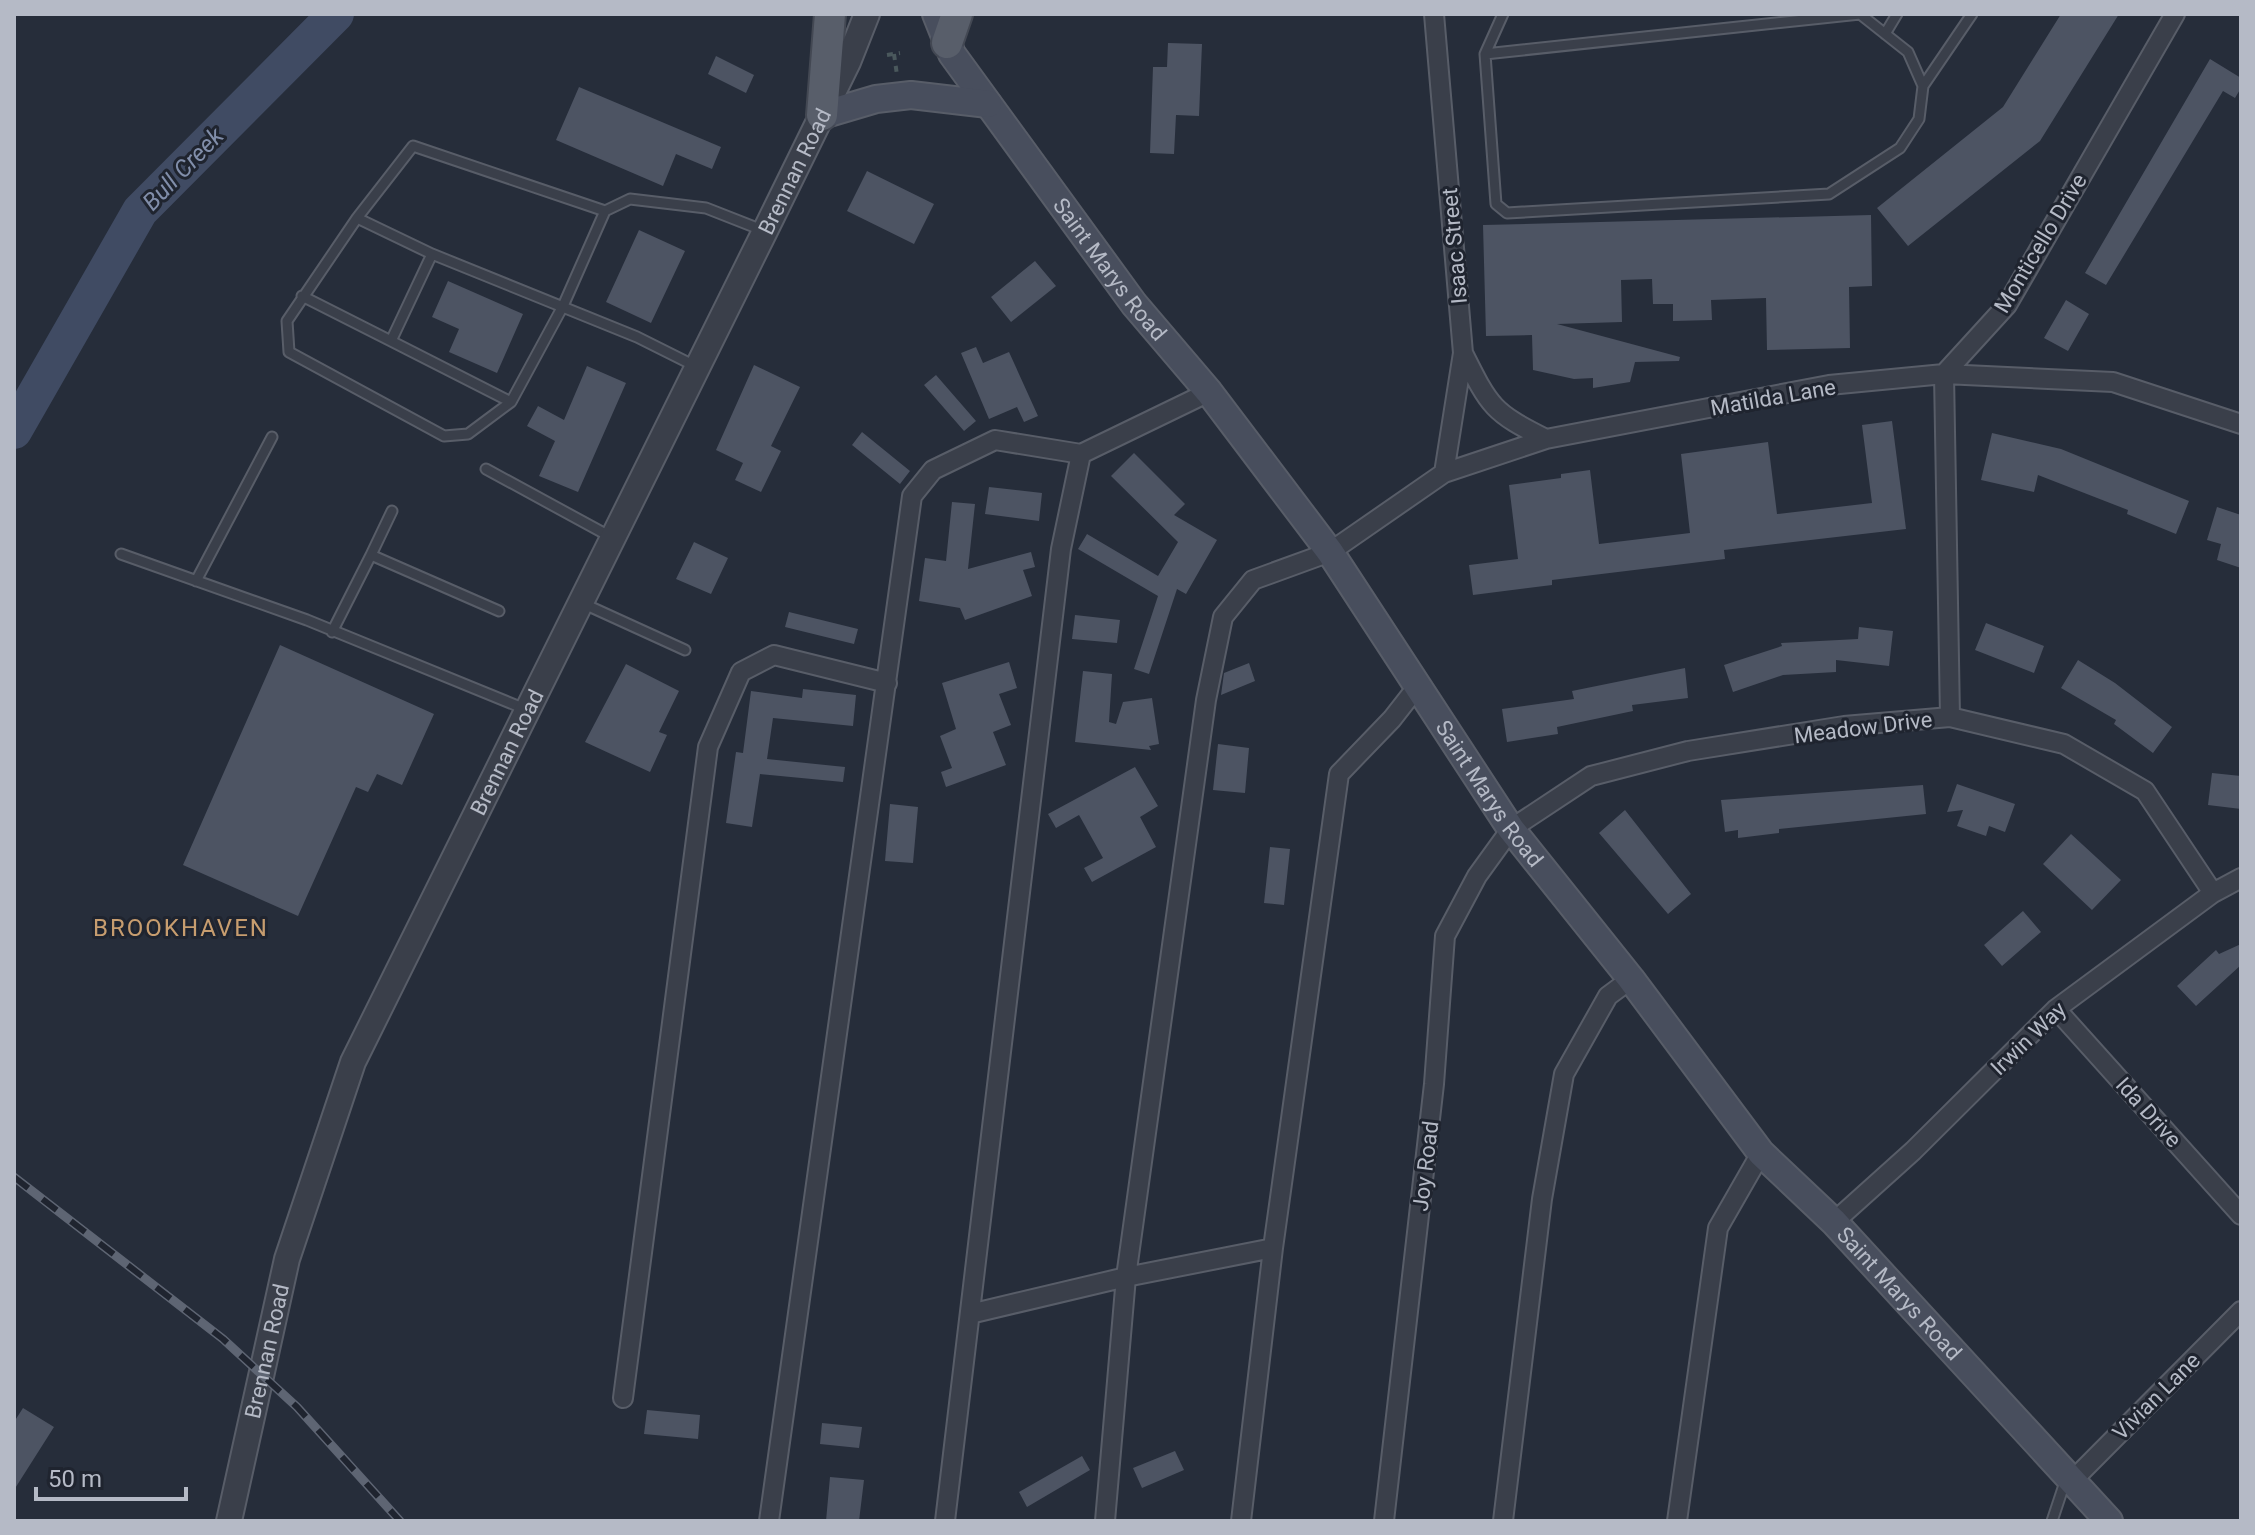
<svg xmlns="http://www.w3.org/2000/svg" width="2255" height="1535" viewBox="0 0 2255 1535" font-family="Roboto,sans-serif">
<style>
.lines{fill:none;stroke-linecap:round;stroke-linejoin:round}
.river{stroke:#404b63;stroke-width:36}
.building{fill:#4d5463}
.service-casing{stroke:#585d68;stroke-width:13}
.minor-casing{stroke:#585d68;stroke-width:22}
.tertiary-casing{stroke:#585d68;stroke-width:28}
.secondary-casing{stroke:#585d68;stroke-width:30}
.primary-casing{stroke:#434853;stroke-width:34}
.path{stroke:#4a585c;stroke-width:4;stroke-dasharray:6 6;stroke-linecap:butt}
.service{stroke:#3a3f4a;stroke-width:9}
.minor{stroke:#3a3f4a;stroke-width:18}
.tertiary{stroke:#3a3f4a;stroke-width:24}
.secondary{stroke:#484e5d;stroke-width:26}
.primary{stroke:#585e6a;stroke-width:30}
.rail-casing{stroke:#5e6573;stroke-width:9}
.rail{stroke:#1f242f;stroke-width:6;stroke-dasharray:18;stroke-linecap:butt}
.labels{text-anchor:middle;stroke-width:6;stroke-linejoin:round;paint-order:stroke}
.street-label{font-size:22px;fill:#b5bac6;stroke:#1f242f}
.water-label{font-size:24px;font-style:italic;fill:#818eaa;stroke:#1f242f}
.neighbourhood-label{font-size:24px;letter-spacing:2px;fill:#c79d6f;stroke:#1f242f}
</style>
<rect width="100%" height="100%" fill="#262d3a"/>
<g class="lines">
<path class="river" d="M 14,431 L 140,211 L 336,14"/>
</g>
<path class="building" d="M 2061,14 L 2119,14 L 2040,141 L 1908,246 L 1877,208 L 2003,107 Z
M 1168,43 L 1202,44 L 1199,116 L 1176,115 L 1174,154 L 1150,153 L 1153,67 L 1167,67 Z
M 716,56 L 754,75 L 746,93 L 708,74 Z
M 2210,59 L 2241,78 L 2241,88 L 2235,98 L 2223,91 L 2106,285 L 2085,273 Z
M 579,87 L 721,147 L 712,169 L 676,154 L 663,186 L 556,140 Z
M 867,171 L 934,204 L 914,244 L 847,211 Z
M 1871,215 L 1872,286 L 1849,287 L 1850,348 L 1767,350 L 1766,298 L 1711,300 L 1712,320 L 1673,321 L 1673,304 L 1653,304 L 1652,279 L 1621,280 L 1622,322 L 1557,324 L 1680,357 L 1679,361 L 1635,362 L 1630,382 L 1593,388 L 1593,378 L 1574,379 L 1533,370 L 1532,335 L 1486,336 L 1483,225 Z
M 639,230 L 685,251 L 651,323 L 606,302 Z
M 1035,261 L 1056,286 L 1011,322 L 991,297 Z
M 448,281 L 523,314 L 497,373 L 449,352 L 459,329 L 432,317 Z
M 2066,300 L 2089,314 L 2068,351 L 2044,338 Z
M 976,347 L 983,363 L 1009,352 L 1038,416 L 1024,422 L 1017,407 L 989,419 L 961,353 Z
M 754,365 L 800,387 L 771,446 L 781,451 L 761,492 L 735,480 L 743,463 L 716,450 Z
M 587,366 L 626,383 L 578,492 L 539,476 L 555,441 L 527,426 L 538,406 L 564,420 Z
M 936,375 L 976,421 L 964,431 L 924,385 Z
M 1892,421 L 1906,529 L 1724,550 L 1725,559 L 1552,580 L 1552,585 L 1473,595 L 1469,565 L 1518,559 L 1509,485 L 1561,478 L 1561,474 L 1590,470 L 1599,544 L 1690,533 L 1681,454 L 1768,442 L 1777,514 L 1872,503 L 1862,425 Z
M 862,432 L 910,471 L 900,484 L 852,445 Z
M 1992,433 L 2061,449 L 2189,501 L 2176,534 L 2127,514 L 2128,510 L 2038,475 L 2034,492 L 1981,480 Z
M 1134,453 L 1185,504 L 1174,515 L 1217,540 L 1186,594 L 1177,589 L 1149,674 L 1134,669 L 1158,596 L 1078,549 L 1087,534 L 1158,576 L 1178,542 L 1111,476 Z
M 989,487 L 1042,493 L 1039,521 L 985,514 Z
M 952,502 L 975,504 L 968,569 L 1031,552 L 1035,567 L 1023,570 L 1032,596 L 965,620 L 960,608 L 919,601 L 925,558 L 946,561 Z
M 2217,507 L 2241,515 L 2241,568 L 2217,560 L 2221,544 L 2207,540 Z
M 694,542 L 728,558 L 711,594 L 676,579 Z
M 789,612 L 858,629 L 854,644 L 785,627 Z
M 1075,615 L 1120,620 L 1117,643 L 1072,639 Z
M 1986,623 L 2044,646 L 2034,673 L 1975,650 Z
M 1859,627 L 1893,631 L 1889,666 L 1836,660 L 1836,672 L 1783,675 L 1733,692 L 1724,665 L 1782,646 L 1781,643 L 1858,639 Z
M 280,645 L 434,714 L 402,785 L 377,774 L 368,792 L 356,787 L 298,916 L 183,865 Z
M 2078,660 L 2115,683 L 2172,727 L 2153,753 L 2114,724 L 2116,720 L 2061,688 Z
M 1009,662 L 1017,688 L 999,694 L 1011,725 L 993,732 L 1006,765 L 946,787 L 941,772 L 952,768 L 940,736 L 956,729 L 942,683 Z
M 1249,663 L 1255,681 L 1221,695 L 1224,673 Z
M 626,664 L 679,691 L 659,732 L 667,735 L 650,772 L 585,742 Z
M 1685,668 L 1688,698 L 1632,705 L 1633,711 L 1557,727 L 1558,734 L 1507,742 L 1502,709 L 1574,699 L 1572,691 Z
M 1083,671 L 1112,674 L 1109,722 L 1116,724 L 1123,702 L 1152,698 L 1159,744 L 1149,746 L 1151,750 L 1075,742 Z
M 803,689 L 856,695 L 853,726 L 773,718 L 767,759 L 845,767 L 843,782 L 760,774 L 752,827 L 726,823 L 736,752 L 743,753 L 751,691 L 802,698 Z
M 1218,744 L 1249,748 L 1245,793 L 1213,790 Z
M 1135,767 L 1158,806 L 1140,817 L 1156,847 L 1092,882 L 1084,868 L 1103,858 L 1079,815 L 1056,828 L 1048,814 Z
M 2212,773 L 2241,776 L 2241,809 L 2208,805 Z
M 1957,784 L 2015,804 L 2005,832 L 1989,826 L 1986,836 L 1957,826 L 1963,810 L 1947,812 Z
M 1923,785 L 1926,814 L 1779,829 L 1779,833 L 1738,838 L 1738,830 L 1725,832 L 1721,800 Z
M 890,804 L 918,807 L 913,863 L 885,861 Z
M 1625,810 L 1691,894 L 1668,914 L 1599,833 Z
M 2071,834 L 2121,880 L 2092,910 L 2043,864 Z
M 1270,847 L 1290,849 L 1284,905 L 1264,903 Z
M 2023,911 L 2041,932 L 2002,966 L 1984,945 Z
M 2241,944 L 2241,965 L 2196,1006 L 2177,986 L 2216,950 L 2219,954 Z
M 23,1408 L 54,1427 L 14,1490 L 14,1422 Z
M 647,1410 L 700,1415 L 698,1439 L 644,1434 Z
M 822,1423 L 862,1427 L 859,1448 L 820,1444 Z
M 1175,1451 L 1184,1470 L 1142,1488 L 1133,1468 Z
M 1082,1456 L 1090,1470 L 1027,1507 L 1019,1492 Z
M 830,1477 L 864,1480 L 859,1521 L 826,1521 Z"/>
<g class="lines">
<defs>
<path id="service" d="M 1503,14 L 1485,54 L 1496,204 L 1507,213 L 1829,194 L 1900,148 L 1919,119 L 1923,86 L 1908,52 L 1860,14
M 1885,34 L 1897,14
M 1485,54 L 1860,14
M 1923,86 L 1972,14
M 605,211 L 413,146 L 357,218 L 432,254 L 391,341 L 511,402 L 563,306 L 605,211 L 630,199 L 706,208 L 762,230
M 357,218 L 287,321 L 289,352 L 444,436 L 468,434 L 511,402
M 432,254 L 637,337 L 695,366
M 302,296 L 391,341
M 486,469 L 611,537
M 121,554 L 307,620 L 525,709
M 371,555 L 392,511
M 196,581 L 272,437
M 582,603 L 685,650
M 332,632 L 371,555 L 499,611
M 2052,1521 L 2066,1479"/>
<path id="minor" d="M 1434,14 L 1463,353 C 1490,407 1492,412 1546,439
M 1444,473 L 1463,353
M 1950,717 L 1944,374 L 2007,305 L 2175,14
M 2056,1009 L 2241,1215
M 1834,1222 L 1913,1151 L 2056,1009 L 2213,893 L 2241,878
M 1273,1248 L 1339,774 L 1392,719 L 1417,687
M 970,1314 L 1126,1277 L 1105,1521
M 623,1398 L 708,747 L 741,672 L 774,655 L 887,683
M 2072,1481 L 2241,1311
M 769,1521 L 912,496 L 933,470 L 995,440 L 1081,454
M 945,1521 L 1061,549 L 1081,454 L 1209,392
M 1241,1521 L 1273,1248 L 1126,1277 L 1206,700 L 1223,617 L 1253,580 L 1330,552 L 1444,473 L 1546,439 L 1829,385 L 1944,374 L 2113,382 L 2241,424
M 1384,1521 L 1434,1084 L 1445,936 L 1477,876 L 1511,829 L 1591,776 L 1688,751 L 1844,726 L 1950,717 L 2064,744 L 2145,791 L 2213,893
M 1503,1521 L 1542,1199 L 1564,1074 L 1608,996 L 1631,979
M 1677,1521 L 1718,1228 L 1761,1153"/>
<g id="tertiary">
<path id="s1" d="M 229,1521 L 287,1259 L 353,1062 L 765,231 L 848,62 L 867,14"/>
</g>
<g id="secondary">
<path id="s2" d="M 936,14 L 952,54 L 1134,304 L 1209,392 L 1330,552 L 1511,829 L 1631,979 L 1761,1153 L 1834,1222 L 2109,1521"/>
<path d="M 822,115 L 876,99 L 911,95 L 988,104"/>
</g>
<path id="primary" d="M 947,43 L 957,14
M 822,115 L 830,14"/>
</defs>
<use href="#service" class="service-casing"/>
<use href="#minor" class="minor-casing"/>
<use href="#tertiary" class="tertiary-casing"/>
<use href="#secondary" class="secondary-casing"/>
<use href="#primary" class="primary-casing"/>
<path class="path" d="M 894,54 L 897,75
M 887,55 L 900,53"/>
<use href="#service" class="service"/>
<use href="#minor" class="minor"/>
<use href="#tertiary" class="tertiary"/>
<use href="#secondary" class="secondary"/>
<use href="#primary" class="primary"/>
<defs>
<path id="rail" d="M 14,1177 L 223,1339 L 297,1407 L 400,1521"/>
</defs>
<use href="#rail" class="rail-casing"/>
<use href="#rail" class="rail"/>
</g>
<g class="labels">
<g class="street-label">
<text dy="8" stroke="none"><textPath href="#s1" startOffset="1470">Brennan Road</textPath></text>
<text transform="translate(2040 243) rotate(-59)" y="8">Monticello Drive</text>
<text transform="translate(1454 246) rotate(-95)" y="8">Isaac Street</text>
<text dy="8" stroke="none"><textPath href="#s2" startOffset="310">Saint Marys Road</textPath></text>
<text transform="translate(1773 397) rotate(-10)" y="8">Matilda Lane</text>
<text transform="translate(1863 727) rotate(-7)" y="8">Meadow Drive</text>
<text dy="8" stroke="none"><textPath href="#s1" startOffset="822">Brennan Road</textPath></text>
<text dy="8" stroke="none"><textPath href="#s2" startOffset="958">Saint Marys Road</textPath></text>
<text transform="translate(2028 1038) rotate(-44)" y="8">Irwin Way</text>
<text transform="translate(2149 1112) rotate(48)" y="8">Ida Drive</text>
<text transform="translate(1425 1166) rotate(-83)" y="8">Joy Road</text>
<text dy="8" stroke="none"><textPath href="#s2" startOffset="1606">Saint Marys Road</textPath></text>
<text dy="8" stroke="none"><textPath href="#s1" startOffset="174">Brennan Road</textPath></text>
<text transform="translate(2156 1396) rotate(-45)" y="8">Vivian Lane</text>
</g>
<g class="water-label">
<text transform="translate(183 169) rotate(-46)" y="8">Bull Creek</text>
</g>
<g class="neighbourhood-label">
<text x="181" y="936">BROOKHAVEN</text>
</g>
</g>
<rect width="2255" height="1535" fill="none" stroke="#b5bac6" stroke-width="32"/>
<path d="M36 1487v12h150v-12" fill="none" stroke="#b5bac6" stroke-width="4"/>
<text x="48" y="1487" font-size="24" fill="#b5bac6" stroke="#1f242f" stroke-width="6" paint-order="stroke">50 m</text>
</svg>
